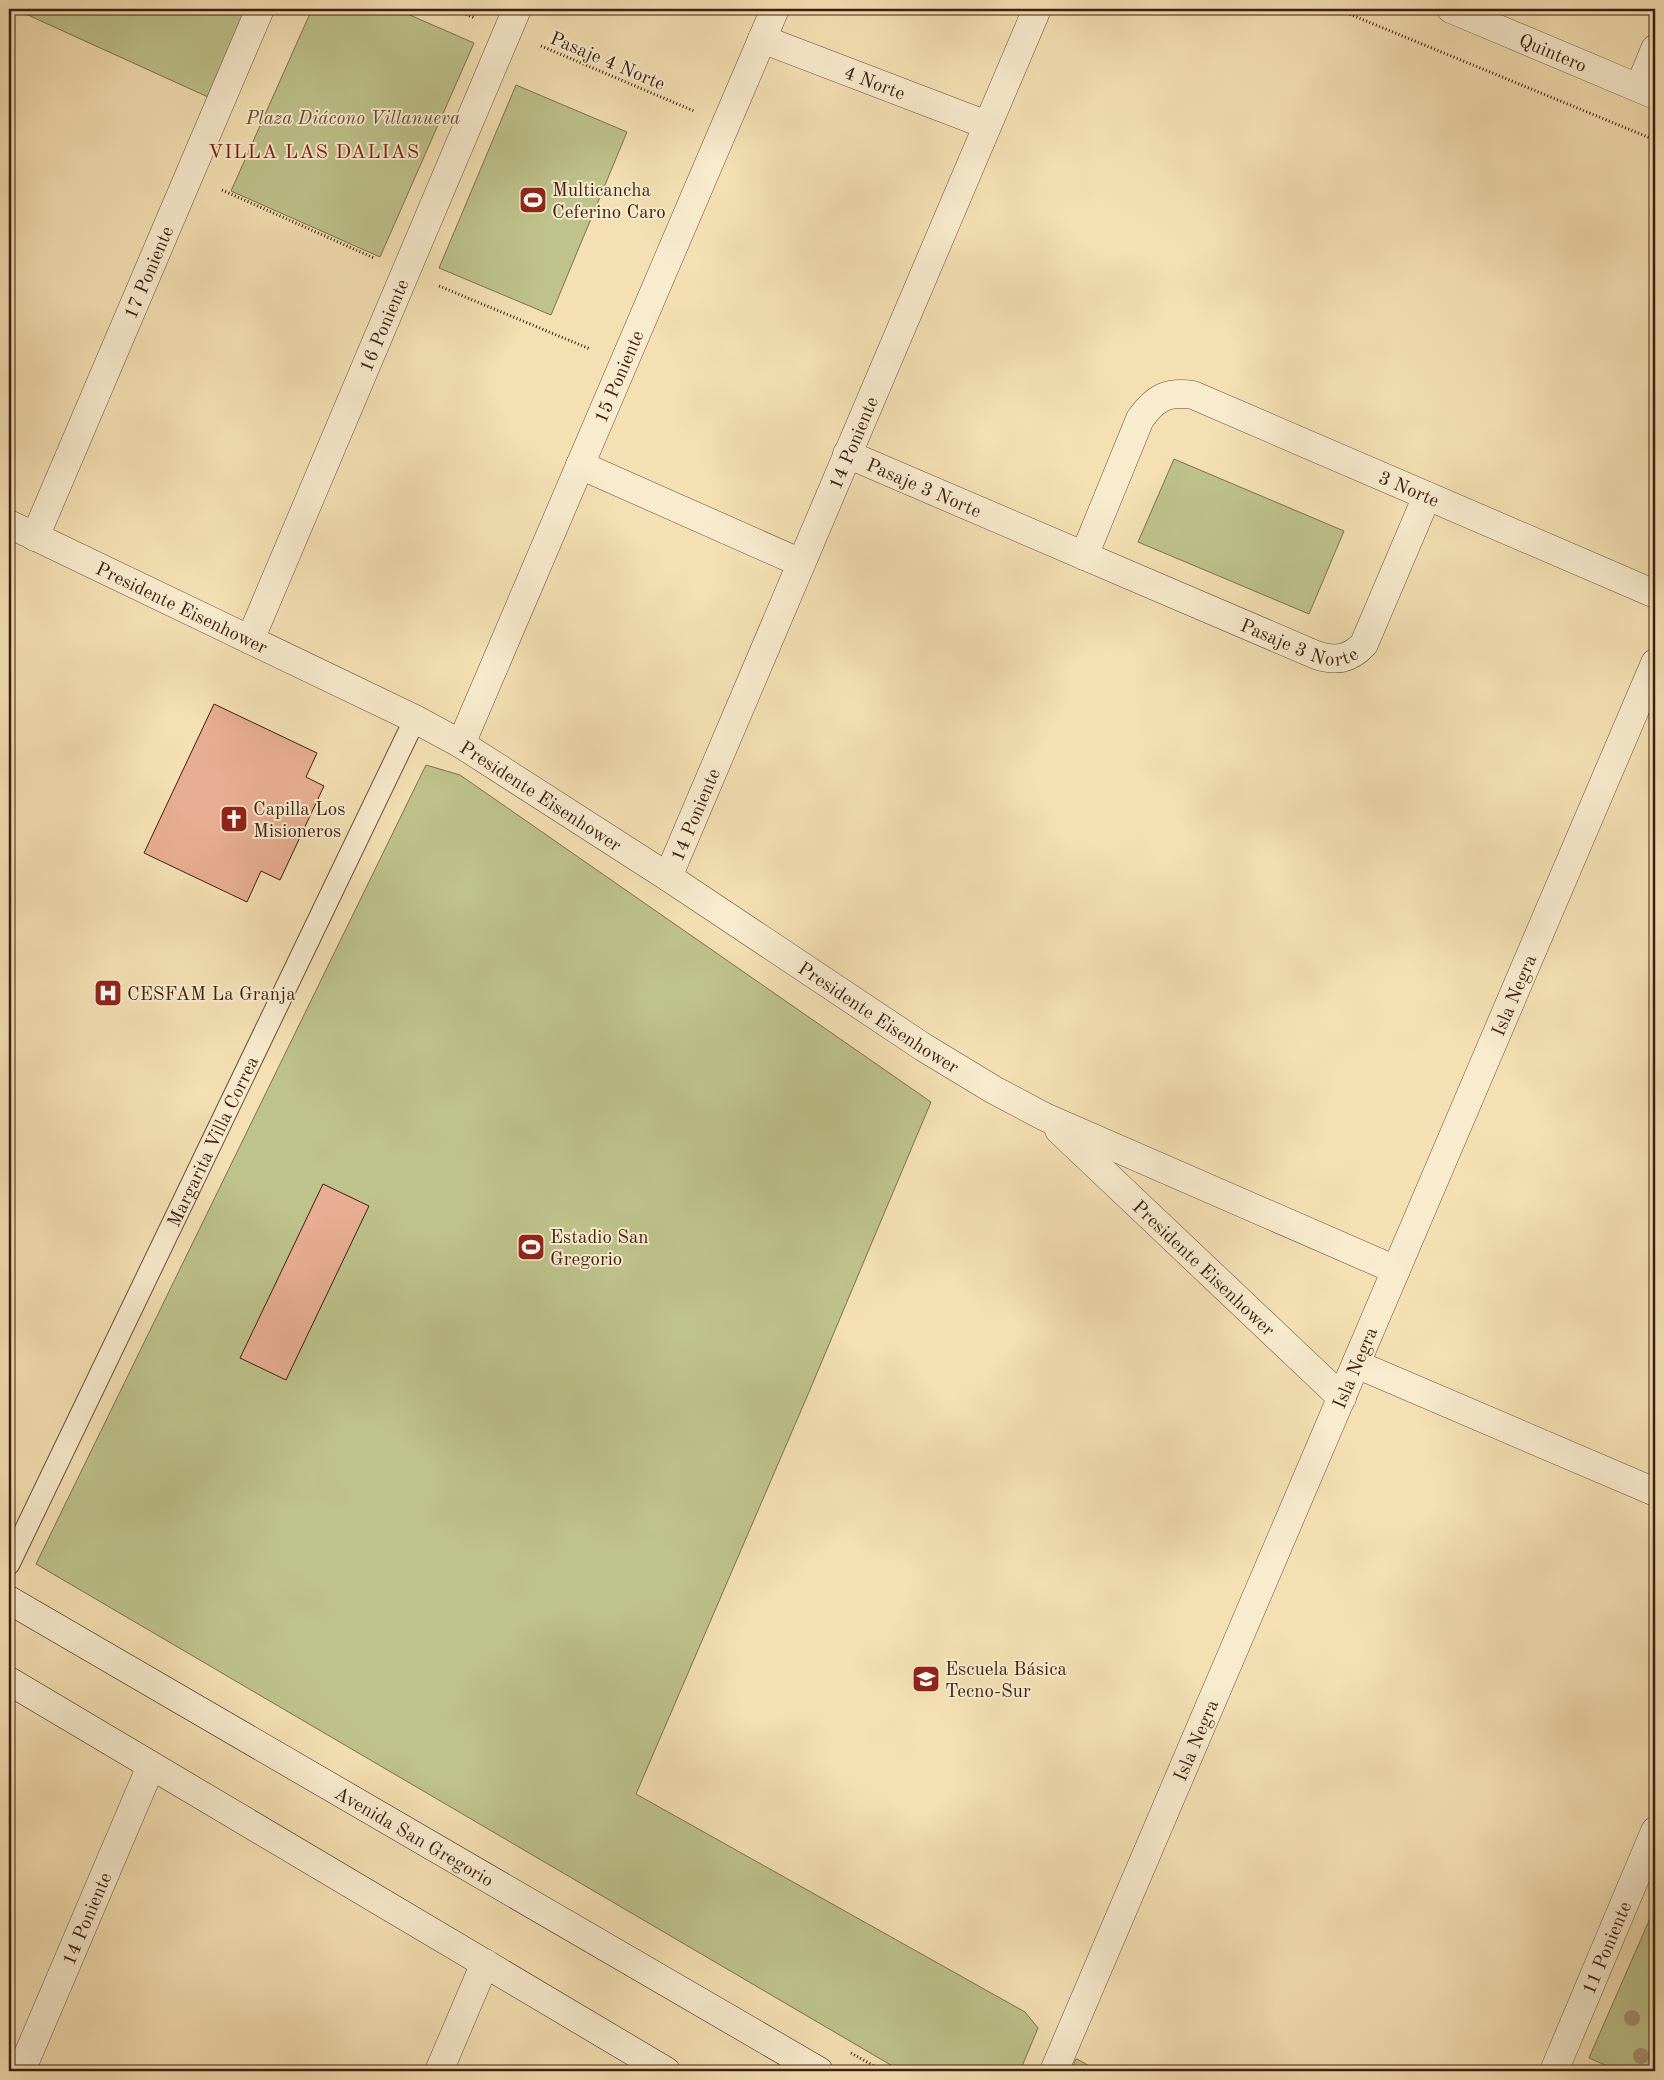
<svg xmlns="http://www.w3.org/2000/svg" width="1664" height="2080" viewBox="0 0 1664 2080" font-family="'Old Standard TT',serif">
<style>
.green{fill:#bec28b;stroke:#7e704e}
.building{fill:#e8ae93;stroke:#3d1e11}
.lines{fill:none;stroke-linecap:round;stroke-linejoin:round}
.service-casing{stroke:#6b4e3a;stroke-width:23}
.minor-casing{stroke:#6b4e3a;stroke-width:29}
.secondary-casing{stroke:#3d1e11;stroke-width:29}
.path{stroke:#3d1e11;stroke-width:3;stroke-dasharray:1 2.5;stroke-linecap:butt}
.service{stroke:#f8ebce;stroke-width:21}
.minor{stroke:#f8ebce;stroke-width:28}
.secondary{stroke:#f8ebce;stroke-width:28}
.tree{fill:#a5906e}
.labels{text-anchor:middle;stroke-width:4;stroke-linejoin:round;paint-order:stroke}
.street-label{font-size:19px;fill:#3d1e11;stroke:#f8ebce}
.park-label{font-size:19px;font-style:italic;fill:#644f36;stroke:#f8ebce}
.poi-label{font-size:19px;fill:#3d1e11;stroke:#f8ebce;text-anchor:start}
.neighbourhood-label{font-size:20px;letter-spacing:1px;fill:#7a1f14;stroke:#f8ebce}
</style>
<rect width="100%" height="100%" fill="#f4e0b3"/>
<filter id="stains"><feTurbulence type="fractalNoise" baseFrequency=".004" numOctaves="4"/><feColorMatrix values="0 0 0 0 .2 0 0 0 0 .09 0 0 0 0 .02 0 0 0 .5 -.17"/></filter>
<radialGradient id="worn" r=".72"><stop offset=".6" stop-color="#630" stop-opacity="0"/><stop offset="1" stop-color="#630" stop-opacity=".3"/></radialGradient>
<path class="green" d="M 20,9 L 235,9 L 246,14 L 208,97 L 19,11 Z
M 312,9 L 396,9 L 474,43 L 380,257 L 231,191 Z
M 516,85 L 627,132 L 551,315 L 439,268 Z
M 1174,459 L 1344,531 L 1309,614 L 1138,542 Z
M 426,765 L 460,775 L 931,1102 L 809,1392 L 636,1794 L 1025,2012 L 1038,2028 L 1020,2071 L 901,2071 L 36,1564 Z
M 1655,1907 L 1655,2071 L 1619,2071 L 1589,2058 Z
M 1076,2059 L 1077,2059 L 1098,2071 L 1071,2071 Z"/>
<path class="building" d="M 214,704 L 317,753 L 306,777 L 324,786 L 280,880 L 261,871 L 247,902 L 144,853 Z
M 323,1184 L 369,1206 L 286,1380 L 240,1358 Z"/>
<g class="lines">
<defs>
<g id="service">
<path id="s1" d="M 9,1564 L 415,719"/>
</g>
<g id="minor">
<path id="s2" d="M 1451,9 L 1655,95"/>
<path id="s3" d="M 762,39 L 987,125"/>
<path d="M 1639,88 L 1655,49"/>
<path id="s4" d="M 847,454 L 1316,655 C 1336,662 1350,659 1364,644 L 1427,496"/>
<path d="M 580,465 L 801,563"/>
<path id="s5" d="M 9,524 L 415,719 L 461,744 L 668,877 L 923,1047 L 994,1090 L 1045,1117 L 1396,1270"/>
<path id="s6" d="M 35,537 L 260,9"/>
<path id="s7" d="M 1084,556 L 1140,419 C 1155,398 1167,391 1193,395 L 1655,594"/>
<path id="s8" d="M 250,640 L 517,9"/>
<path id="s9" d="M 461,744 L 775,9"/>
<path id="s10" d="M 668,877 L 1037,9"/>
<path id="s11" d="M 1059,1130 L 1342,1398"/>
<path d="M 1356,1364 L 1655,1492"/>
<path id="s12" d="M 21,2071 L 151,1766"/>
<path d="M 439,2071 L 485,1963"/>
<path id="s13" d="M 1054,2071 L 1655,663"/>
<path id="s14" d="M 1554,2071 L 1655,1831"/>
</g>
<g id="secondary">
<path id="s15" d="M 9,1600 L 819,2071"/>
<path d="M 9,1681 L 666,2071"/>
</g>
</defs>
<use href="#service" class="service-casing"/>
<use href="#minor" class="minor-casing"/>
<use href="#secondary" class="secondary-casing"/>
<path class="path" d="M 453,9 L 475,18
M 1337,9 L 1655,140
M 541,46 L 694,111
M 222,190 L 374,258
M 439,286 L 590,349
M 851,2053 L 883,2071"/>
<use href="#service" class="service"/>
<use href="#minor" class="minor"/>
<use href="#secondary" class="secondary"/>
</g>
<g class="tree">
<circle cx="1632" cy="2018" r="8"/>
<circle cx="1641" cy="2056" r="8"/>
</g>
<defs>
<symbol id="stadium-square" viewBox="-11 -11 22 22"><rect x="-9" y="-9" width="18" height="18" rx="4" fill="#8f2418" stroke="#f8ebce"/><path d="M0-5a6.5 5 0 1 0 0 10a6.5 5 0 1 0 0-10ZM-3.5-1.8h7v3.6h-7Z" fill="#fff"/></symbol>
<symbol id="church-square" viewBox="-11 -11 22 22"><rect x="-9" y="-9" width="18" height="18" rx="4" fill="#8f2418" stroke="#f8ebce"/><path d="M-1.2-6h2.4v3.5h3.3v2.4h-3.3V6h-2.4V-.1h-3.3v-2.4h3.3Z" fill="#fff"/></symbol>
<symbol id="hospital-square" viewBox="-11 -11 22 22"><rect x="-9" y="-9" width="18" height="18" rx="4" fill="#8f2418" stroke="#f8ebce"/><path d="M-5-5h3v3.5h4V-5h3V5h-3V1.5h-4V5h-3Z" fill="#fff"/></symbol>
<symbol id="school-square" viewBox="-11 -11 22 22"><rect x="-9" y="-9" width="18" height="18" rx="4" fill="#8f2418" stroke="#f8ebce"/><path d="M0-5L7-2L0 1L-7-2ZM-4 1L0 2.5L4 1V4Q0 6-4 4Z" fill="#fff"/></symbol>
</defs>
<g fill-rule="evenodd">
<use href="#stadium-square" x="517" y="184" width="32" height="32"/>
<use href="#church-square" x="218" y="803" width="32" height="32"/>
<use href="#hospital-square" x="92" y="977" width="32" height="32"/>
<use href="#stadium-square" x="515" y="1231" width="32" height="32"/>
<use href="#school-square" x="910" y="1663" width="32" height="32"/>
</g>
<g class="labels">
<g class="street-label">
<text dy="7" stroke="none"><textPath href="#s2" startOffset="111">Quintero</textPath></text>
<text transform="translate(608 60) rotate(23)" y="7">Pasaje 4 Norte</text>
<text dy="7" stroke="none"><textPath href="#s3" startOffset="121">4 Norte</textPath></text>
<text dy="7" stroke="none"><textPath href="#s6" startOffset="288">17 Poniente</textPath></text>
<text dy="7" stroke="none"><textPath href="#s8" startOffset="342">16 Poniente</textPath></text>
<text dy="7" stroke="none"><textPath href="#s9" startOffset="400">15 Poniente</textPath></text>
<text dy="7" stroke="none"><textPath href="#s10" startOffset="472">14 Poniente</textPath></text>
<text dy="7" stroke="none"><textPath href="#s4" startOffset="84">Pasaje 3 Norte</textPath></text>
<text dy="7" stroke="none"><textPath href="#s7" startOffset="446">3 Norte</textPath></text>
<text dy="7" stroke="none"><textPath href="#s5" startOffset="192">Presidente Eisenhower</textPath></text>
<text dy="7" stroke="none"><textPath href="#s4" startOffset="491">Pasaje 3 Norte</textPath></text>
<text dy="7" stroke="none"><textPath href="#s5" startOffset="598">Presidente Eisenhower</textPath></text>
<text dy="7" stroke="none"><textPath href="#s10" startOffset="68">14 Poniente</textPath></text>
<text dy="7" stroke="none"><textPath href="#s13" startOffset="1170">Isla Negra</textPath></text>
<text dy="7" stroke="none"><textPath href="#s5" startOffset="1002">Presidente Eisenhower</textPath></text>
<text dy="7" stroke="none"><textPath href="#s1" startOffset="469">Margarita Villa Correa</textPath></text>
<text dy="7" stroke="none"><textPath href="#s11" startOffset="200">Presidente Eisenhower</textPath></text>
<text dy="7" stroke="none"><textPath href="#s13" startOffset="765">Isla Negra</textPath></text>
<text dy="7" stroke="none"><textPath href="#s13" startOffset="360">Isla Negra</textPath></text>
<text dy="7" stroke="none"><textPath href="#s15" startOffset="469">Avenida San Gregorio</textPath></text>
<text dy="7" stroke="none"><textPath href="#s12" startOffset="166">14 Poniente</textPath></text>
<text dy="7" stroke="none"><textPath href="#s14" startOffset="134">11 Poniente</textPath></text>
</g>
<g class="park-label">
<text x="353" y="124">Plaza Diácono Villanueva</text>
</g>
<g class="poi-label">
<text x="552" y="196">Multicancha<tspan x="552" dy="22">Ceferino Caro</tspan></text>
<text x="253" y="815">Capilla Los<tspan x="253" dy="22">Misioneros</tspan></text>
<text x="127" y="1000">CESFAM La Granja</text>
<text x="550" y="1243">Estadio San<tspan x="550" dy="22">Gregorio</tspan></text>
<text x="945" y="1675">Escuela Básica<tspan x="945" dy="22">Tecno-Sur</tspan></text>
</g>
<g class="neighbourhood-label">
<text x="314" y="158">VILLA LAS DALIAS</text>
</g>
</g>
<rect width="1664" height="2080" fill="none" stroke="#f4e0b3" stroke-width="30"/>
<rect x="10" y="10" width="1644" height="2060" fill="none" stroke="#3d1e11" stroke-width="2.5"/>
<rect x="15" y="15" width="1634" height="2050" fill="none" stroke="#3d1e11"/>
<rect width="100%" height="100%" filter="url(#stains)"/>
<rect width="100%" height="100%" fill="url(#worn)"/>
</svg>
